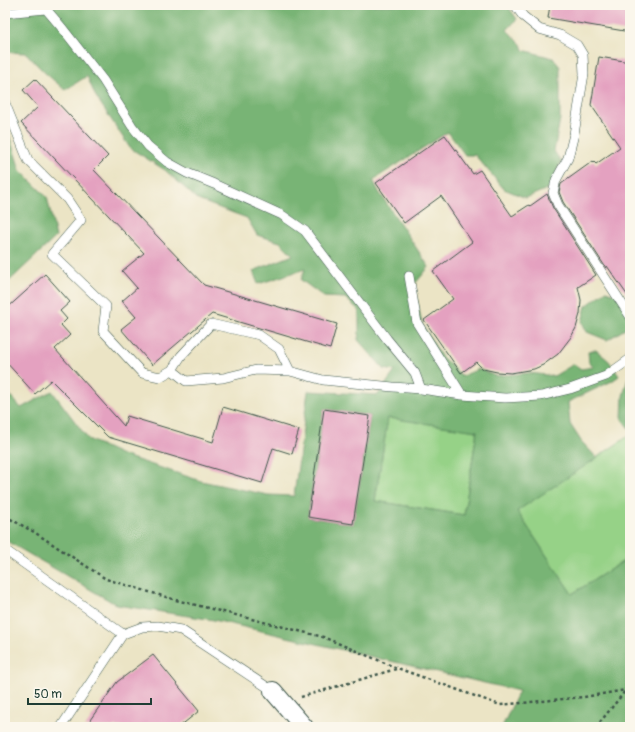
<svg xmlns="http://www.w3.org/2000/svg" width="635" height="732" viewBox="0 0 635 732" font-family="Pangolin,sans-serif">
<style>
.green{fill:#96d287;stroke:#5a885e}
.forest{fill:#78b474;stroke:#4c7854;fill-rule:evenodd}
.building{fill:#e4a1c0}
.lines{fill:none;stroke-linecap:round;stroke-linejoin:round}
.lane-casing{stroke:#3e564a;stroke-width:10}
.street-casing{stroke:#3e564a;stroke-width:20}
.path{stroke:#3e564a;stroke-width:2.5;stroke-dasharray:3 3;stroke-linecap:butt}
.lane{stroke:#fff;stroke-width:9}
.street{stroke:#fff;stroke-width:18}
</style>
<rect width="100%" height="100%" fill="#fbf7ec"/>
<filter id="ink" filterUnits="userSpaceOnUse"><feTurbulence type="fractalNoise" baseFrequency=".025" numOctaves="2"/><feDisplacementMap in="SourceGraphic" scale="8" xChannelSelector="R" yChannelSelector="G"/><feConvolveMatrix kernelMatrix="1 2 1 2 8 2 1 2 1" color-interpolation-filters="sRGB"/></filter>
<filter id="wash" filterUnits="userSpaceOnUse"><feTurbulence type="fractalNoise" baseFrequency=".012" numOctaves="4" result="noise"/><feDisplacementMap in="SourceGraphic" scale="16" xChannelSelector="R" yChannelSelector="G"/><feGaussianBlur stdDeviation="0.9" result="paint"/><feColorMatrix in="noise" values="0 0 0 0 0 0 0 0 0 0 0 0 0 0 0 0 0 1.4 0 .05"/><feComposite in="paint" operator="in"/></filter>
<g filter="url(#wash)">
<rect width="100%" height="100%" fill="#ebe4c5"/>
<path class="green" d="M 388,417 L 477,431 L 464,515 L 375,501 Z
M 630,435 L 630,557 L 572,594 L 517,511 Z"/>
<path class="forest" d="M 5,5 L 507,5 L 517,19 L 507,30 L 521,44 L 523,50 L 553,58 L 560,67 L 560,119 L 554,151 L 561,162 L 549,188 L 526,198 L 504,189 L 475,155 L 465,155 L 448,132 L 373,180 L 379,192 L 429,267 L 414,285 L 422,324 L 441,356 L 462,376 L 479,369 L 495,376 L 530,373 L 554,376 L 574,364 L 581,369 L 594,367 L 589,363 L 588,351 L 596,350 L 609,361 L 619,376 L 612,381 L 568,402 L 570,424 L 581,441 L 597,458 L 517,511 L 572,594 L 630,557 L 630,727 L 502,727 L 519,691 L 214,620 L 117,605 L 5,540 L 5,390 L 6,390 L 21,408 L 52,391 L 88,439 L 122,455 L 201,481 L 268,495 L 294,496 L 308,391 L 378,395 L 395,371 L 384,369 L 358,340 L 359,331 L 359,310 L 345,298 L 324,297 L 301,280 L 305,269 L 258,284 L 253,271 L 293,255 L 280,242 L 257,235 L 247,218 L 198,200 L 165,170 L 130,148 L 95,95 L 87,76 L 65,90 L 43,71 L 26,53 L 5,52 ZM 324,409 L 370,416 L 353,524 L 308,517 ZM 388,418 L 477,431 L 464,515 L 375,501 Z
M 5,122 L 20,170 L 47,197 L 56,237 L 5,285 L 5,179 L 10,175 L 5,168 Z
M 606,291 L 630,299 L 630,326 L 607,340 L 587,332 L 582,322 L 586,306 Z
M 630,371 L 630,430 L 622,419 L 623,396 Z"/>
<g id="blocks">
<path class="building" d="M 550,5 L 630,5 L 630,32 L 548,18 Z
M 599,57 L 630,62 L 630,299 L 607,266 L 606,268 L 563,202 L 559,192 L 561,184 L 593,161 L 596,164 L 620,147 L 591,105 Z
M 35,79 L 108,156 L 94,170 L 204,285 L 337,324 L 330,349 L 212,314 L 152,365 L 121,329 L 136,317 L 122,301 L 137,288 L 122,271 L 144,253 L 21,123 L 38,107 L 23,90 Z
M 445,135 L 473,174 L 480,170 L 512,216 L 529,205 L 530,206 L 547,194 L 553,208 L 596,275 L 578,287 L 581,300 L 580,314 L 576,328 L 571,337 L 558,354 L 543,365 L 534,369 L 511,373 L 497,372 L 483,369 L 476,362 L 461,373 L 424,320 L 453,299 L 433,271 L 472,242 L 441,196 L 404,223 L 376,183 Z
M 45,274 L 70,302 L 60,311 L 67,319 L 61,325 L 70,335 L 55,349 L 124,426 L 127,416 L 213,442 L 223,407 L 299,430 L 292,454 L 273,448 L 262,483 L 108,437 L 51,380 L 35,394 L 5,361 L 5,310 Z
M 324,409 L 370,416 L 353,524 L 308,517 Z
M 153,655 L 199,711 L 179,727 L 85,727 L 117,682 Z"/>
</g>
</g>
<g filter="url(#ink)">
<use href="#blocks" fill-opacity="0" stroke="#3e564a" stroke-width="1"/>
<g class="lines">
<defs>
<path id="lane" d="M 45,5 L 46,9 L 63,29 L 103,80 L 132,126 L 148,146 L 167,162 L 187,173 L 214,184 L 282,215 L 305,231 L 387,339 L 415,373 L 421,389
M 515,5 L 523,16 L 539,29 L 560,35 L 577,45 L 583,55 L 584,74 L 574,134 L 568,158 L 556,180 L 553,193 L 558,205 L 630,316
M 5,13 L 46,9
M 5,103 L 28,160 L 67,199 L 81,220 L 52,254 L 106,306 L 103,331 L 142,373 L 160,377 L 172,370 L 181,356 L 211,324 L 259,335 L 279,349 L 290,371
M 409,276 L 417,323 L 462,395
M 172,370 L 186,381 L 223,378 L 256,370 L 290,371 L 323,380 L 393,387 L 421,389 L 462,395 L 505,398 L 541,396 L 570,389 L 606,376 L 630,359
M 5,550 L 123,634
M 61,727 L 123,634 L 142,627 L 158,626 L 181,630 L 273,691"/>
<path id="street" d="M 273,691 L 304,727"/>
</defs>
<use href="#lane" class="lane-casing"/>
<use href="#street" class="street-casing"/>
<path class="path" d="M 5,516 L 34,532 L 106,579 L 176,600 L 323,637 L 397,668 L 500,705 L 584,697 L 626,690
M 301,697 L 396,669
M 596,727 L 626,690 L 630,688"/>
<use href="#lane" class="lane"/>
<use href="#street" class="street"/>
</g>
</g>
<rect width="635" height="732" fill="none" stroke="#fbf7ec" stroke-width="20"/>
<path d="M28 698v6h123v-6" fill="none" stroke="#1f3d34" stroke-width="2"/>
<text x="34" y="698" font-size="12" fill="#1f3d34" stroke="#fbf7ec" stroke-width="3" paint-order="stroke">50 m</text>
</svg>
